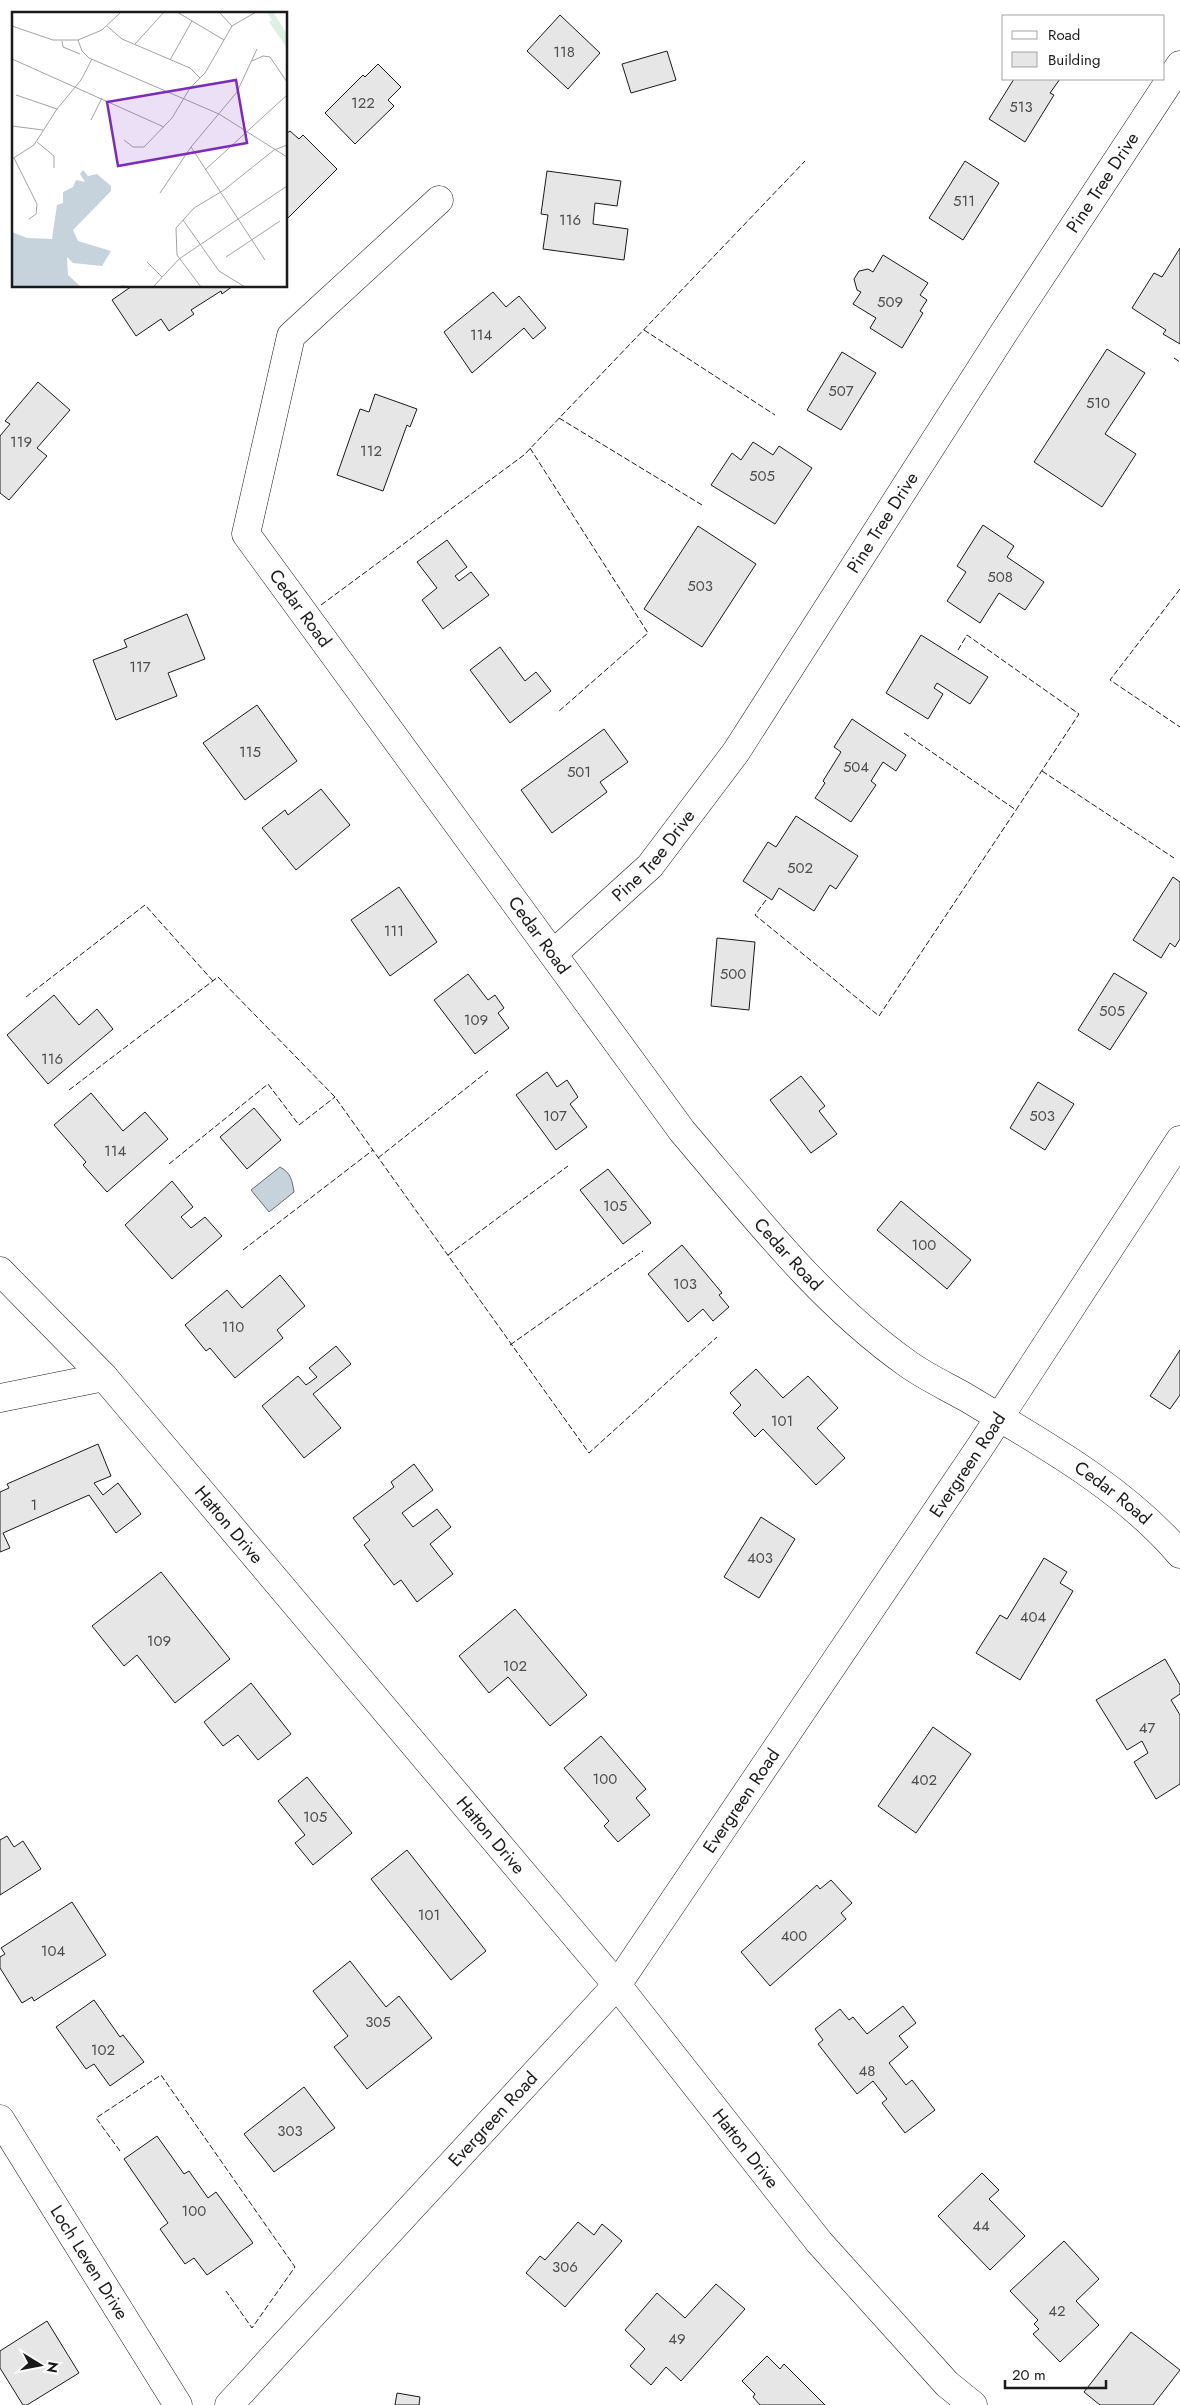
<svg xmlns="http://www.w3.org/2000/svg" width="1180" height="2405" viewBox="0 0 1180 2405" font-family="Jost,sans-serif">
<style>
.water{fill:#c6d2dc;stroke:#6a6a6a}
.building{fill:#e6e6e6;stroke:#1a1a1a}
.lines{fill:none;stroke-linecap:round;stroke-linejoin:round}
.minor-casing{stroke:#1a1a1a;stroke-width:29}
.tertiary-casing{stroke:#1a1a1a;stroke-width:29}
.minor{stroke:#fff;stroke-width:28}
.tertiary{stroke:#fff;stroke-width:28}
.fence{stroke:#1a1a1a;stroke-width:1;stroke-dasharray:6 2.5;stroke-linecap:butt}
.labels{text-anchor:middle;stroke-width:4;stroke-linejoin:round;paint-order:stroke}
.number-label{font-size:15px;fill:#4d4d4d}
.street-label{font-size:18px;fill:#1a1a1a;stroke:#fff}
.inset-road{fill:none;stroke:#a3a3a3;stroke-width:1}
.view{fill:#7b2cbf;fill-opacity:0.15;stroke:#7b2cbf;stroke-width:2.5}
.inset-edge{fill:none;stroke:#1a1a1a;stroke-width:2.5}
</style>
<rect width="100%" height="100%" fill="#fff"/>
<path class="water" d="M 280,1167 C 291,1173 292,1180 294,1192 L 269,1212 L 251,1190 Z"/>
<path class="building" d="M 560,15 L 600,53 L 568,89 L 527,51 Z
M 667,51 L 676,80 L 631,93 L 622,64 Z
M 378,64 L 401,87 L 388,100 L 394,106 L 355,144 L 325,113 L 363,75 L 365,77 Z
M 1014,79 L 1060,79 L 1050,93 L 1054,95 L 1025,142 L 989,119 Z
M 290,131 L 299,139 L 303,135 L 337,169 L 286,220 L 286,134 Z
M 965,161 L 999,183 L 963,240 L 929,218 Z
M 547,171 L 621,181 L 617,206 L 595,203 L 593,224 L 628,229 L 624,260 L 543,249 L 548,215 L 541,214 Z
M 1180,248 L 1180,344 L 1163,334 L 1166,330 L 1132,308 L 1154,273 L 1162,277 Z
M 883,255 L 928,283 L 920,295 L 927,300 L 920,311 L 923,313 L 902,348 L 870,328 L 876,318 L 853,304 L 861,292 L 857,290 L 854,279 L 859,271 L 868,269 L 873,272 Z
M 132,286 L 233,286 L 222,294 L 221,291 L 191,310 L 194,314 L 169,331 L 161,319 L 136,336 L 112,300 Z
M 493,292 L 506,307 L 519,296 L 546,328 L 533,339 L 524,328 L 472,373 L 444,332 Z
M 1107,349 L 1145,373 L 1105,434 L 1136,454 L 1102,507 L 1034,462 Z
M 842,352 L 876,373 L 841,430 L 807,410 Z
M 38,382 L 70,410 L 37,448 L 47,456 L 9,500 L 0,493 L 0,436 L 10,424 L 5,421 Z
M 375,394 L 417,409 L 410,427 L 407,425 L 383,491 L 337,475 L 360,409 L 369,412 Z
M 753,442 L 773,455 L 779,446 L 812,468 L 775,524 L 711,485 L 732,453 L 741,460 Z
M 983,525 L 1014,546 L 1007,557 L 1044,582 L 1025,610 L 999,593 L 980,623 L 947,601 L 966,572 L 957,566 Z
M 698,526 L 756,564 L 702,647 L 644,609 Z
M 447,540 L 467,567 L 455,576 L 459,581 L 471,572 L 489,595 L 443,629 L 422,600 L 437,588 L 417,562 Z
M 187,614 L 205,659 L 168,673 L 177,696 L 116,720 L 93,660 L 127,647 L 124,640 Z
M 921,635 L 988,677 L 970,704 L 937,683 L 934,688 L 943,694 L 928,719 L 886,693 Z
M 500,647 L 525,681 L 536,672 L 551,691 L 510,723 L 470,670 Z
M 257,705 L 297,761 L 245,800 L 203,743 Z
M 852,719 L 906,755 L 896,771 L 883,762 L 871,781 L 876,785 L 851,822 L 815,798 L 825,783 L 823,781 L 841,752 L 834,747 Z
M 604,729 L 628,762 L 600,782 L 607,792 L 552,833 L 521,790 Z
M 321,789 L 350,825 L 296,870 L 262,828 L 285,810 L 288,815 Z
M 796,816 L 858,856 L 836,889 L 830,885 L 814,911 L 779,888 L 772,900 L 743,881 L 768,842 L 776,847 Z
M 1173,877 L 1180,882 L 1180,939 L 1175,947 L 1170,943 L 1161,958 L 1133,940 Z
M 399,887 L 437,942 L 390,976 L 351,920 Z
M 717,938 L 755,942 L 749,1010 L 711,1006 Z
M 1114,973 L 1147,993 L 1110,1050 L 1078,1030 Z
M 468,974 L 488,1000 L 495,995 L 504,1008 L 498,1013 L 509,1028 L 475,1054 L 434,1000 Z
M 54,995 L 79,1025 L 97,1009 L 113,1029 L 48,1084 L 7,1035 Z
M 547,1072 L 557,1087 L 567,1080 L 578,1097 L 570,1104 L 587,1127 L 556,1150 L 516,1095 Z
M 801,1076 L 825,1106 L 819,1111 L 837,1134 L 811,1153 L 770,1100 Z
M 1038,1082 L 1074,1104 L 1045,1150 L 1010,1128 Z
M 91,1093 L 123,1131 L 145,1112 L 168,1139 L 107,1192 L 83,1165 L 86,1162 L 54,1125 Z
M 254,1108 L 281,1140 L 247,1169 L 220,1137 Z
M 608,1169 L 651,1223 L 623,1244 L 580,1190 Z
M 172,1181 L 193,1207 L 181,1217 L 191,1228 L 205,1217 L 222,1236 L 172,1279 L 125,1225 Z
M 901,1201 L 971,1260 L 947,1289 L 877,1230 Z
M 682,1245 L 722,1293 L 719,1295 L 729,1307 L 713,1321 L 703,1309 L 688,1322 L 648,1274 Z
M 280,1275 L 305,1306 L 277,1330 L 283,1338 L 235,1378 L 210,1348 L 206,1351 L 185,1325 L 227,1290 L 242,1308 Z
M 336,1346 L 351,1364 L 313,1394 L 341,1428 L 304,1458 L 262,1406 L 298,1376 L 306,1385 L 317,1377 L 309,1368 Z
M 1180,1350 L 1180,1395 L 1170,1409 L 1150,1396 Z
M 756,1369 L 783,1398 L 808,1376 L 838,1408 L 817,1428 L 845,1458 L 816,1485 L 763,1429 L 755,1437 L 733,1413 L 741,1405 L 730,1393 Z
M 98,1444 L 111,1476 L 94,1483 L 103,1495 L 118,1483 L 141,1514 L 116,1533 L 89,1495 L 3,1533 L 10,1548 L 0,1552 L 0,1492 L 9,1488 L 7,1484 Z
M 414,1464 L 433,1490 L 402,1513 L 413,1527 L 437,1509 L 451,1527 L 430,1544 L 453,1574 L 417,1602 L 401,1580 L 394,1585 L 364,1545 L 370,1540 L 353,1518 L 394,1487 L 391,1482 Z
M 761,1517 L 795,1539 L 759,1598 L 724,1577 Z
M 1044,1558 L 1067,1572 L 1060,1583 L 1073,1591 L 1020,1680 L 976,1653 L 1000,1615 L 1007,1619 Z
M 161,1572 L 230,1659 L 175,1703 L 137,1655 L 124,1666 L 92,1626 Z
M 515,1609 L 587,1695 L 550,1726 L 508,1677 L 489,1693 L 459,1656 Z
M 1165,1659 L 1180,1685 L 1180,1694 L 1171,1700 L 1180,1715 L 1180,1784 L 1156,1799 L 1134,1762 L 1148,1753 L 1142,1741 L 1127,1750 L 1096,1700 Z
M 251,1683 L 291,1734 L 258,1760 L 238,1735 L 223,1746 L 204,1722 Z
M 933,1727 L 971,1754 L 916,1833 L 878,1806 Z
M 601,1736 L 646,1789 L 636,1798 L 650,1815 L 618,1842 L 604,1826 L 609,1821 L 564,1768 Z
M 307,1777 L 352,1833 L 313,1865 L 295,1843 L 305,1835 L 278,1801 Z
M 7,1836 L 14,1847 L 23,1841 L 41,1869 L 0,1895 L 0,1840 Z
M 407,1850 L 486,1951 L 451,1980 L 371,1879 Z
M 831,1880 L 852,1903 L 841,1913 L 846,1919 L 770,1986 L 741,1952 L 817,1885 L 820,1889 Z
M 72,1902 L 106,1955 L 34,2001 L 32,1997 L 22,2003 L 0,1968 L 0,1957 L 5,1954 L 1,1948 Z
M 350,1961 L 386,2007 L 399,1996 L 432,2038 L 367,2089 L 334,2047 L 348,2036 L 313,1991 Z
M 94,2000 L 120,2037 L 123,2035 L 144,2062 L 110,2086 L 94,2064 L 86,2069 L 56,2027 Z
M 903,2006 L 916,2023 L 899,2036 L 908,2047 L 889,2063 L 906,2085 L 912,2080 L 935,2110 L 905,2133 L 882,2103 L 887,2099 L 873,2081 L 857,2094 L 818,2044 L 823,2040 L 815,2029 L 840,2009 L 849,2020 L 853,2017 L 867,2034 Z
M 304,2087 L 335,2128 L 274,2172 L 244,2134 Z
M 157,2136 L 184,2174 L 189,2171 L 208,2198 L 216,2192 L 253,2243 L 207,2275 L 194,2258 L 185,2264 L 160,2229 L 168,2223 L 124,2159 Z
M 982,2173 L 999,2190 L 989,2199 L 1025,2236 L 990,2270 L 938,2216 Z
M 578,2222 L 594,2235 L 602,2224 L 622,2241 L 565,2307 L 526,2273 L 540,2256 L 545,2260 Z
M 1064,2241 L 1099,2279 L 1076,2301 L 1099,2325 L 1060,2362 L 1033,2334 L 1039,2329 L 1034,2324 L 1038,2320 L 1010,2291 Z
M 716,2284 L 745,2309 L 681,2381 L 666,2367 L 651,2385 L 630,2366 L 645,2349 L 625,2330 L 657,2293 L 685,2318 Z
M 47,2321 L 79,2373 L 27,2405 L 23,2405 L 0,2368 L 0,2351 Z
M 1131,2332 L 1180,2370 L 1153,2405 L 1100,2405 L 1084,2392 Z
M 767,2356 L 780,2369 L 784,2364 L 825,2405 L 760,2405 L 753,2397 L 755,2394 L 742,2381 Z
M 397,2393 L 420,2397 L 419,2405 L 395,2405 Z"/>
<g class="lines">
<defs>
<g id="minor">
<path id="s1" d="M 439,200 L 291,336 L 246,534 L 682,1131 C 752,1213 819,1301 908,1364 C 926,1377 948,1387 967,1398 C 1040,1442 1124,1488 1180,1554"/>
<path id="s2" d="M 553,954 L 650,866 L 736,752 L 1003,334 L 1180,65"/>
<path id="s3" d="M 0,1271 L 104,1377 L 176,1462 L 617,1985 L 819,2242 L 947,2384 L 973,2405"/>
<path d="M 0,1398 L 104,1377"/>
<path id="s4" d="M 0,2119 L 178,2405"/>
</g>
<g id="tertiary">
<path id="s5" d="M 229,2405 L 617,1985 L 980,1447 L 1180,1140"/>
</g>
</defs>
<use href="#minor" class="minor-casing"/>
<use href="#tertiary" class="tertiary-casing"/>
<use href="#minor" class="minor"/>
<use href="#tertiary" class="tertiary"/>
<path class="fence" d="M 644,330 L 775,415
M 1174,358 L 1180,362
M 559,418 L 702,505
M 530,448 L 648,633 L 558,712
M 1180,589 L 1110,680 L 1180,727
M 321,605 L 524,455 L 805,161
M 904,733 L 1016,810 L 1079,714 L 967,635 L 958,650
M 1042,771 L 1174,858
M 766,900 L 755,915 L 879,1016 L 1016,810
M 26,997 L 145,905 L 213,981
M 69,1090 L 218,977 L 335,1097 L 589,1453 L 717,1337
M 378,1158 L 488,1071
M 169,1164 L 268,1084 L 299,1125 L 335,1097
M 243,1250 L 373,1150
M 448,1255 L 568,1166
M 510,1345 L 643,1251
M 120,2151 L 96,2118 L 161,2075 L 295,2267 L 252,2328 L 226,2291"/>
</g>
<g class="labels">
<g class="number-label">
<text x="564" y="57">118</text>
<text x="363" y="108">122</text>
<text x="1021" y="112">513</text>
<text x="964" y="206">511</text>
<text x="570" y="225">116</text>
<text x="890" y="307">509</text>
<text x="481" y="340">114</text>
<text x="841" y="396">507</text>
<text x="1098" y="408">510</text>
<text x="21" y="447">119</text>
<text x="371" y="456">112</text>
<text x="762" y="481">505</text>
<text x="1000" y="582">508</text>
<text x="700" y="591">503</text>
<text x="140" y="672">117</text>
<text x="250" y="757">115</text>
<text x="856" y="772">504</text>
<text x="579" y="777">501</text>
<text x="800" y="873">502</text>
<text x="394" y="936">111</text>
<text x="733" y="979">500</text>
<text x="1112" y="1016">505</text>
<text x="476" y="1025">109</text>
<text x="52" y="1064">116</text>
<text x="555" y="1121">107</text>
<text x="1042" y="1121">503</text>
<text x="115" y="1156">114</text>
<text x="615" y="1211">105</text>
<text x="924" y="1250">100</text>
<text x="685" y="1289">103</text>
<text x="233" y="1332">110</text>
<text x="782" y="1426">101</text>
<text x="34" y="1510">1</text>
<text x="760" y="1563">403</text>
<text x="1033" y="1622">404</text>
<text x="159" y="1646">109</text>
<text x="515" y="1671">102</text>
<text x="1147" y="1733">47</text>
<text x="605" y="1784">100</text>
<text x="924" y="1785">402</text>
<text x="315" y="1822">105</text>
<text x="429" y="1920">101</text>
<text x="794" y="1941">400</text>
<text x="53" y="1956">104</text>
<text x="378" y="2027">305</text>
<text x="103" y="2055">102</text>
<text x="867" y="2076">48</text>
<text x="290" y="2136">303</text>
<text x="194" y="2216">100</text>
<text x="981" y="2231">44</text>
<text x="565" y="2272">306</text>
<text x="1057" y="2316">42</text>
<text x="677" y="2344">49</text>
</g>
<g class="street-label">
<text dy="6" stroke="none"><textPath href="#s2" startOffset="951">Pine Tree Drive</textPath></text>
<text dy="6" stroke="none"><textPath href="#s2" startOffset="546">Pine Tree Drive</textPath></text>
<text dy="6" stroke="none"><textPath href="#s1" startOffset="496">Cedar Road</textPath></text>
<text dy="6" stroke="none"><textPath href="#s2" startOffset="141">Pine Tree Drive</textPath></text>
<text dy="6" stroke="none"><textPath href="#s1" startOffset="901">Cedar Road</textPath></text>
<text dy="6" stroke="none"><textPath href="#s1" startOffset="1306">Cedar Road</textPath></text>
<text dy="6" stroke="none"><textPath href="#s5" startOffset="1199">Evergreen Road</textPath></text>
<text dy="6" stroke="none"><textPath href="#s1" startOffset="1711">Cedar Road</textPath></text>
<text dy="6" stroke="none"><textPath href="#s3" startOffset="342">Hatton Drive</textPath></text>
<text dy="6" stroke="none"><textPath href="#s5" startOffset="794">Evergreen Road</textPath></text>
<text dy="6" stroke="none"><textPath href="#s3" startOffset="748">Hatton Drive</textPath></text>
<text dy="6" stroke="none"><textPath href="#s5" startOffset="389">Evergreen Road</textPath></text>
<text dy="6" stroke="none"><textPath href="#s3" startOffset="1152">Hatton Drive</textPath></text>
<text dy="6" stroke="none"><textPath href="#s4" startOffset="169">Loch Leven Drive</textPath></text>
</g>
</g>
<g transform="translate(12 12)">
<rect width="275" height="275" fill="#fff"/>
<path d="M 255,0 L 261,0 L 275,22 L 275,36 L 257,10 L 260,8 Z" fill="#e0efe3"/>
<path d="M 71,158 L 76,164 L 85,162 L 99,174 L 99,179 L 61,218 L 66,229 L 99,239 L 90,254 L 61,251 L 55,245 L 56,263 L 69,275 L 0,275 L 0,220 L 15,226 L 40,227 L 45,193 L 51,191 L 51,180 L 61,175 L 64,168 L 73,170 L 68,162 Z" fill="#c6d2dc"/>
<path class="inset-road" d="M 165,0 L 212,28M 207,0 L 220,14M 0,14 L 41,28 L 66,28 L 90,18 L 109,0M 95,14 L 110,27 L 178,56 L 188,66M 220,14 L 244,0M 66,28 L 70,39 L 77,46 L 207,102 L 275,145M 50,29 L 51,35 L 68,42M 123,32 L 152,0M 0,47 L 152,115M 158,48 L 180,9M 240,49 L 251,44 L 258,45 L 275,70M 4,83 L 45,97M 79,108 L 90,86M 0,114 L 31,118M 112,128 L 121,135 L 132,135 L 160,106 L 178,76 L 193,61 L 220,14M 25,130 L 42,144 L 42,156M 179,135 L 253,248M 2,146 L 25,192 L 24,202 L 17,207M 0,147 L 22,133 L 45,97 L 69,68 L 80,47M 193,158 L 275,83M 148,181 L 179,135 L 225,80 L 245,37M 171,208 L 207,259 L 233,275M 214,245 L 268,209M 135,250 L 150,265M 109,274 L 124,275M 141,275 L 167,247 L 275,174M 189,275 L 165,243 L 164,216 L 182,196 L 212,178 L 262,138 L 275,133"/>
<path class="view" d="M 224,68 L 235,131 L 106,154 L 95,90 Z"/>
<rect width="275" height="275" class="inset-edge"/>
</g>
<rect x="1002" y="15" width="162" height="65" fill="#ffffff" stroke="#a3a3a3"/>
<rect x="1012" y="31" width="25" height="8" fill="#ffffff" stroke="#a3a3a3"/>
<text x="1048" y="40" font-size="15" fill="#1a1a1a">Road</text>
<rect x="1012" y="52" width="25" height="15" fill="#e6e6e6" stroke="#a3a3a3"/>
<text x="1048" y="65" font-size="15" fill="#1a1a1a">Building</text>
<g transform="translate(40 2365) rotate(100)" stroke="#ffffff" stroke-width="4" paint-order="stroke">
<path d="M0-4L9 19L0 12L-9 19Z" fill="#1a1a1a"/>
<text y="-8" font-size="14" font-weight="bold" text-anchor="middle" fill="#1a1a1a">N</text>
</g>
<path d="M1005 2380v8h101v-8" fill="none" stroke="#1a1a1a" stroke-width="2.5"/>
<text x="1012" y="2380" font-size="15" fill="#1a1a1a" stroke="#ffffff" stroke-width="4" paint-order="stroke">20 m</text>
</svg>
